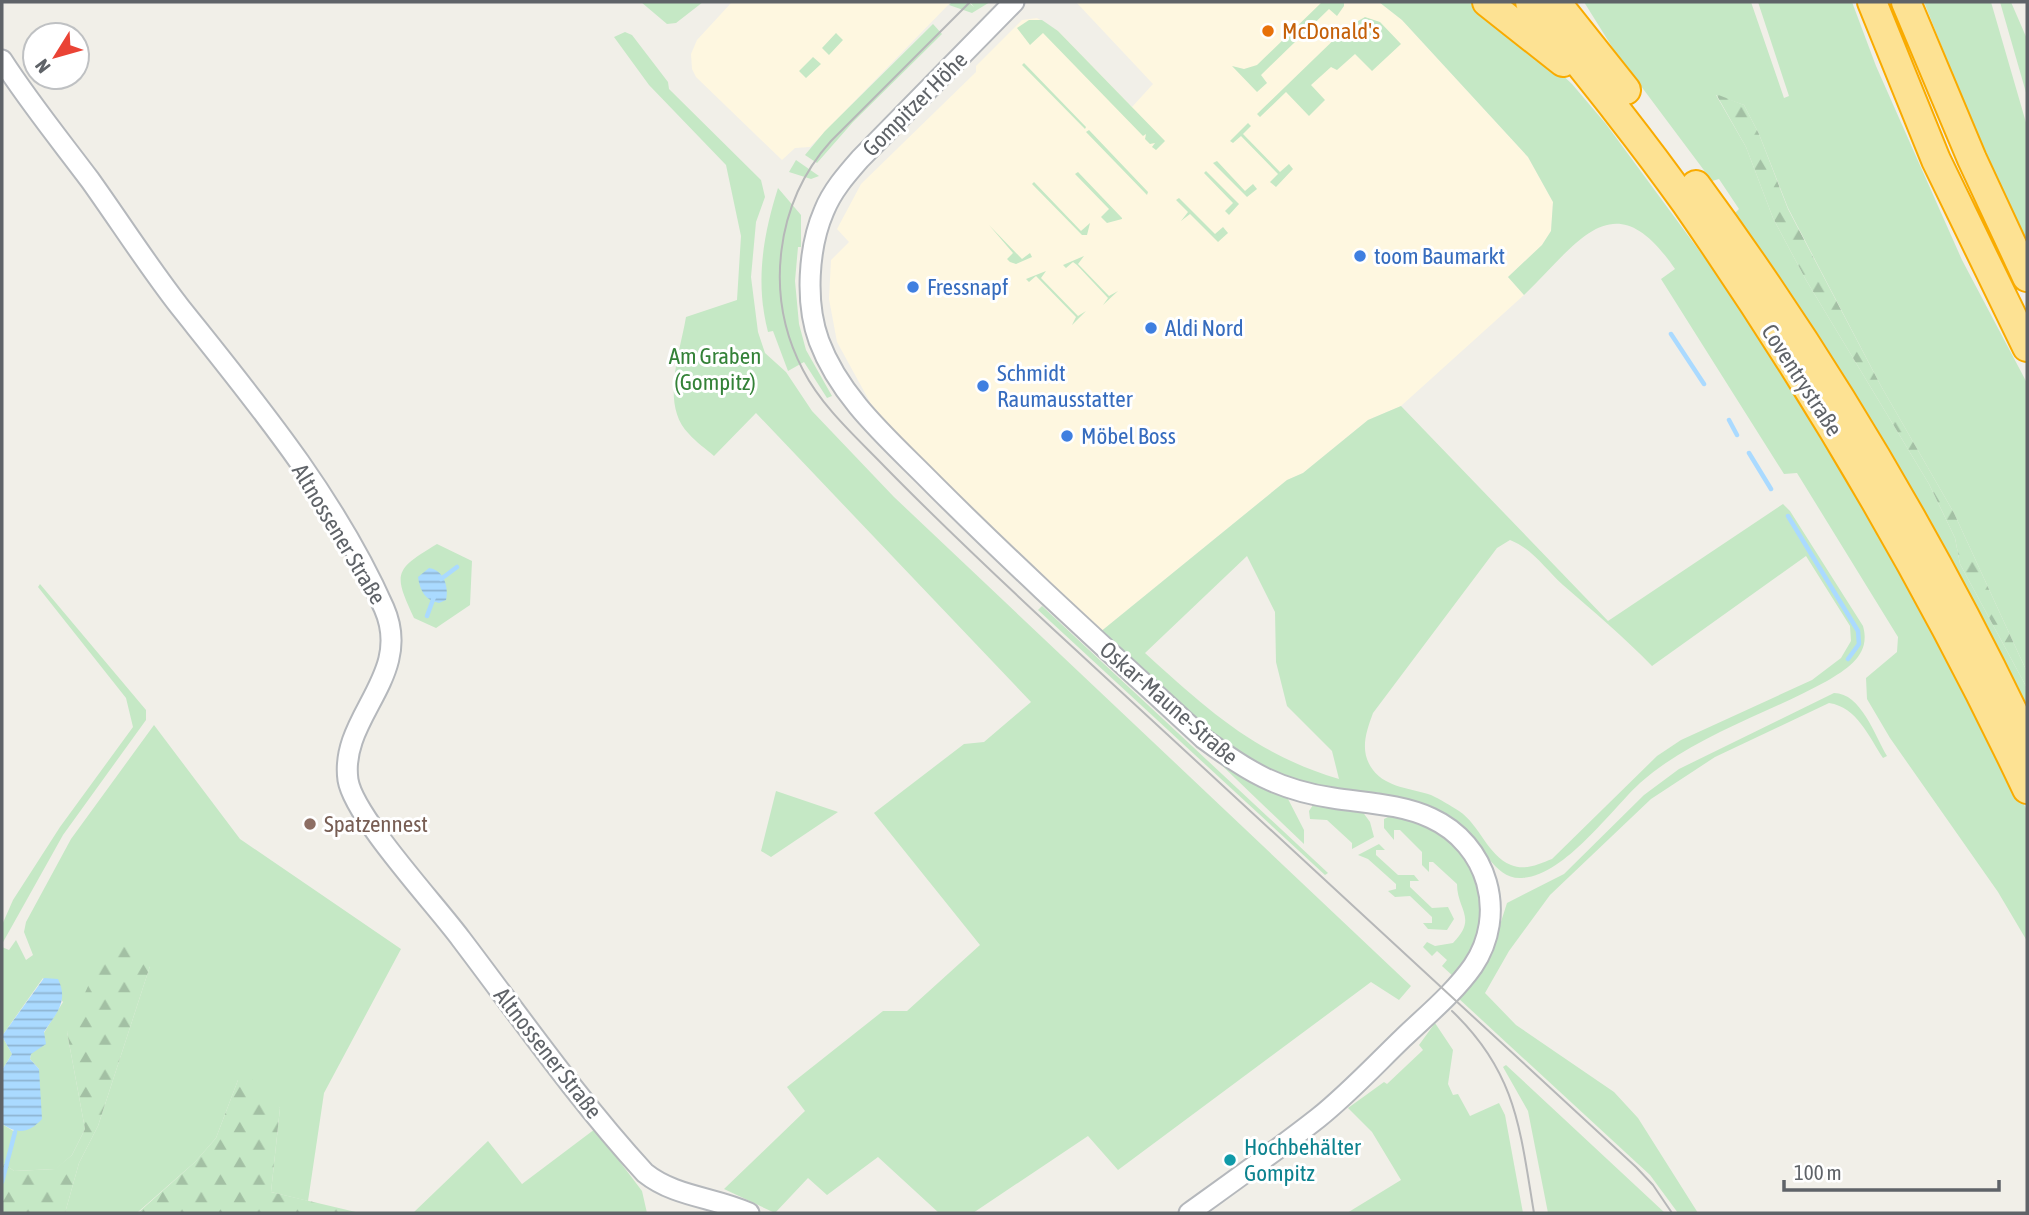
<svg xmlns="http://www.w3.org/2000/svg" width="2029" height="1215" viewBox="0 0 2029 1215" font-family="'Asap Condensed',sans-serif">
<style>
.commercial{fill:#fef7e0}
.green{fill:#c5e8c5;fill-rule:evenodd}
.forest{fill:url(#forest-firs)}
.water{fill:url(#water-rules)}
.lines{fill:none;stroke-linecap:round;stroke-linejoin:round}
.stream{stroke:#aadaff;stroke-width:4.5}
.minor-casing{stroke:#b5b8bc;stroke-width:23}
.highway-casing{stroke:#f9ab00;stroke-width:32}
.minor{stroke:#fff;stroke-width:19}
.highway{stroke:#fde293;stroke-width:28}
.tram{stroke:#b6b7b8;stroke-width:2}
.food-dot{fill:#e8710a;stroke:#fff;stroke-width:2.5}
.shop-dot{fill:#3f7fe0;stroke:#fff;stroke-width:2.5}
.education-dot{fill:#8d6e63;stroke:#fff;stroke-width:2.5}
.culture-dot{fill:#0f9aa8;stroke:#fff;stroke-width:2.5}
.labels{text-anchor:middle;stroke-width:6;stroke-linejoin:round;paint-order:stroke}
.food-label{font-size:23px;fill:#c56008;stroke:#fff;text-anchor:start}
.street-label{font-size:23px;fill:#5f6368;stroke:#fff}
.shop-label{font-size:23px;fill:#366cbe;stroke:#fff;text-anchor:start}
.park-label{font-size:23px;fill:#348238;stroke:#fff}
.education-label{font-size:23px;fill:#785e54;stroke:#fff;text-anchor:start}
.culture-label{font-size:23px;fill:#0d838f;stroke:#fff;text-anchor:start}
</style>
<defs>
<pattern id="forest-firs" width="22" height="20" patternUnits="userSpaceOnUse" patternTransform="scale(1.75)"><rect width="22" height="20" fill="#c5e8c5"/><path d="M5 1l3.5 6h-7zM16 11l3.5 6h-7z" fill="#a3c0a4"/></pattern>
<pattern id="water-rules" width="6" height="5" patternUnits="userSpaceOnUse" patternTransform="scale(1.75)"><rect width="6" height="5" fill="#aadaff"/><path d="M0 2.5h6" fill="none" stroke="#8eb4d2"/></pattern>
</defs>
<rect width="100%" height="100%" fill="#f1efe8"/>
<path class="commercial" d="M 732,2 L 951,2 L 810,147 L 795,148 L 782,160 L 696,77 L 692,69 L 691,54 L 697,40 Z
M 1076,2 L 1379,2 L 1402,20 L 1528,157 L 1553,202 L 1551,231 L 1542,245 L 1508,277 L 1524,295 L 1401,406 L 1368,420 L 1303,473 L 1287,480 L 1099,633 L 899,437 L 871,404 L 837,342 L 829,299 L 831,260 L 849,242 L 837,229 L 861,184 L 976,72 L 976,66 L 1022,20 L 1037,18 L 1058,31 L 1132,107 L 1153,84 Z"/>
<path class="green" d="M 641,2 L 703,2 L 676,23 L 667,24 Z
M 952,2 L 968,2 L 974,7 L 970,2 L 990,2 L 972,13 L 949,5 Z
M 1322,2 L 1344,2 L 1344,6 L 1337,16 L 1329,9 L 1261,75 L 1267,83 L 1257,92 L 1232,66 L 1244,69 L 1257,65 Z
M 1379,2 L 1477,2 L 1525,40 L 1572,84 L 1606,124 L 1793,378 L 2006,764 L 2027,811 L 2027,941 L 1998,892 L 1890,738 L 1867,699 L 1866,678 L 1897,652 L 1898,637 L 1797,473 L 1784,474 L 1661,279 L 1675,269 C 1614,179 1579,242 1524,295 L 1508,277 L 1542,245 L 1551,231 L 1553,202 L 1528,157 L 1402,20 Z
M 1584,2 L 1751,2 L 1784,98 L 1789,96 L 1758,2 L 1852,2 L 1876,66 L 1962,260 L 2027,383 L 2027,672 L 1954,513 L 1881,386 L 1788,208 L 1759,134 L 1744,105 L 1716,95 L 1746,147 L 1773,218 L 1806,280 L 1929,484 L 1955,538 L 1960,564 L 2027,688 L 2027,722 L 1765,268 L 1753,240 L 1735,213 L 1739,209 L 1719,179 L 1712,181 L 1614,50 Z
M 1924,2 L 1991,2 L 2027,126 L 2027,241 L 1985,155 Z
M 2000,2 L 2011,2 L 2027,39 L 2027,96 Z
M 1365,17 L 1380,22 L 1401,44 L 1372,71 L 1355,54 L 1337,70 L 1331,67 L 1311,85 L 1325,100 L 1309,116 L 1286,92 L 1260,117 L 1257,114 L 1346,28 Z
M 1029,20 L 1042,20 L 1058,31 L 1165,141 L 1156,150 L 1152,147 L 1155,143 L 1150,144 L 1145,139 L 1146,134 L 1143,136 L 1043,33 L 1030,45 L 1017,28 Z
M 933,24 L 942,34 L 853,122 L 817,163 L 805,155 L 825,131 Z
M 625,32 L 632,35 L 668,82 L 669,89 L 761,180 L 765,197 L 756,222 L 751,277 L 758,332 L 765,353 L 786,372 L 812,411 L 894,497 L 1411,986 L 1399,1000 L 1371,982 L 1118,1170 L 1088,1136 L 973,1213 L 939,1213 L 878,1157 L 827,1195 L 808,1178 L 775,1213 L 724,1189 L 805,1111 L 787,1087 L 883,1011 L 907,1011 L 980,945 L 874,813 L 964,744 L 984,742 L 1031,702 L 756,413 L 714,456 C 706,449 696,442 689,434 C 660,405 680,353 686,317 L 737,300 L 741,236 L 726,165 L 649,85 L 614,37 Z
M 836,33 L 843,40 L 829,55 L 822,48 Z
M 813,57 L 821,64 L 806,78 L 799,71 Z
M 1024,63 L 1086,127 L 1085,129 L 1022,65 Z
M 1248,123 L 1251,126 L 1243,134 L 1280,172 L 1289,164 L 1293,169 L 1276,187 L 1270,182 L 1278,174 L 1241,136 L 1233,143 L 1230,141 Z
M 1089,130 L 1148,192 L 1147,195 L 1086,132 Z
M 796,160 L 819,176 L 811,179 L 789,172 Z
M 1217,161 L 1245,191 L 1253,184 L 1257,189 L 1247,197 L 1213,163 Z
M 1206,171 L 1239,204 L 1229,215 L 1225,211 L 1233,203 L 1204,173 Z
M 1078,172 L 1122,218 L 1122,219 L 1107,223 L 1101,217 L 1109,209 L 1075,174 Z
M 1034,182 L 1081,231 L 1090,223 L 1087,235 L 1082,235 L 1032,184 Z
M 778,188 L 801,215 L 801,247 L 798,247 L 795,281 L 799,324 L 806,350 L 832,396 L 827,398 L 804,362 L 788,371 L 773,331 L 768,332 C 755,282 763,236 778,188 Z
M 1179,198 L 1215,234 L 1223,227 L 1228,233 L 1218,242 L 1190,214 L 1181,221 L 1188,212 L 1176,200 Z
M 989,225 L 1022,259 L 1030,253 L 1032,257 L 1016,264 L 1010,262 L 1007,259 L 1013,253 Z
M 1084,256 L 1078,264 L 1109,296 L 1118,291 L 1103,305 L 1108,298 L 1077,265 L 1073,262 L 1066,268 L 1063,265 Z
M 1046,271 L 1041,278 L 1078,316 L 1086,311 L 1072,325 L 1076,317 L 1036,276 L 1029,282 L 1026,279 Z
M 1401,406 L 1608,621 L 1783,504 L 1790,511 L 1863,626 C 1871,654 1849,668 1827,681 C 1765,715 1693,736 1640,783 C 1610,811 1564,876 1522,878 C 1494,880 1482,843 1464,827 C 1444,810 1421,805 1397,798 C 1384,794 1367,788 1356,795 L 1285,779 L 1230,750 L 1099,633 L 1287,480 L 1303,473 L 1368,420 ZM 1510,540 C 1533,549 1545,569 1563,585 C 1594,612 1624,637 1652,666 L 1806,556 L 1850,626 L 1851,641 L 1841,658 L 1812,680 L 1681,740 L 1657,756 L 1552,859 C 1539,864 1525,871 1511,865 C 1487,855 1480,825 1459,811 C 1451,806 1440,799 1431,795 C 1411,788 1387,788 1373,770 C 1359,752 1366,732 1373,713 L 1497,548 ZM 1247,556 L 1275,612 L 1276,662 L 1287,706 L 1332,751 L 1339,779 C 1255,754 1208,710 1145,653 Z
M 437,544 L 472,561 L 470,605 L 436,628 L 414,618 C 393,573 394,570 437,544 Z
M 40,584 L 146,710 L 146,720 L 63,835 L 2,944 L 2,925 L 13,900 L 60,827 L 133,727 L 126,698 L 38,587 Z
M 1042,606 L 1328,873 L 1325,875 L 1038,610 Z
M 1834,693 C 1861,693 1875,736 1887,756 L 1883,758 C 1869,737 1857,707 1829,703 L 1715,757 L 1651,799 L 1550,895 L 1509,951 L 1485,993 L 1516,1025 L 1614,1092 L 1638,1118 L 1698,1213 L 1678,1213 L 1650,1175 L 1457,997 L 1490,956 L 1507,903 L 1564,874 L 1644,795 L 1679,769 Z
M 154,725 L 240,839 L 401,949 L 324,1093 L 308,1201 L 271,1192 L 280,1108 L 238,1080 L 216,1138 L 195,1162 L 138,1212 L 65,1213 L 79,1163 L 98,1126 L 150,966 L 67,1032 L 85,1129 L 72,1155 L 56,1169 L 14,1171 L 2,1162 L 2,1124 L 15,1132 L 39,1069 L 30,1059 L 31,1054 L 63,1002 L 43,978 L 2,1036 L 12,1054 L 2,1070 L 2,947 L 9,950 L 16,940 L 26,960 L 33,955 L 24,932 L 26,922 L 71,839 Z
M 1212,756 L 1246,779 L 1287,797 L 1304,830 L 1304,844 Z
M 776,791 L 838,812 L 771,857 L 761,851 Z
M 1315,802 L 1362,811 L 1370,822 L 1374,837 L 1352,849 L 1352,843 L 1327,820 L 1310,819 L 1309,811 Z
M 1394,814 C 1414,822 1438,828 1453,843 C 1496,884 1485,933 1454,977 L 1442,966 L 1447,960 L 1437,951 L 1432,956 L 1423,947 L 1427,942 L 1435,946 L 1453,943 C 1478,918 1457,910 1457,884 L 1433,862 L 1429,862 L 1429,872 L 1422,865 L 1422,852 L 1400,830 L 1394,830 L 1394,840 L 1384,828 L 1384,819 Z
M 1379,844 L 1385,850 L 1376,850 L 1376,855 L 1398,875 L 1414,875 L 1419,881 L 1410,881 L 1410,887 L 1432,908 L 1448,907 L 1454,919 L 1447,930 L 1428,929 L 1423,923 L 1432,923 L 1432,917 L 1410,896 L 1395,897 L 1388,891 L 1396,889 L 1396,884 L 1368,859 L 1358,855 Z
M 1435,1023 L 1453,1050 L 1448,1084 L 1453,1095 L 1458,1094 L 1470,1116 L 1499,1103 L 1505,1115 L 1523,1213 L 1347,1213 L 1401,1180 L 1372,1132 L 1348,1108 L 1384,1082 L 1387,1084 L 1423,1050 L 1419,1045 Z
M 1506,1065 L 1665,1213 L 1548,1213 L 1528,1111 L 1503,1067 Z
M 595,1129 L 642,1191 L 647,1213 L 413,1213 L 488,1141 L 522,1184 Z"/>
<path class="forest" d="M 1716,94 L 1744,105 L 1759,134 L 1788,209 L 1881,386 L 1954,513 L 2027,672 L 2027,688 L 1960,564 L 1955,538 L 1929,484 L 1806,280 L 1773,218 L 1746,147 Z
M 150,942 L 150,966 L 98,1126 L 79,1163 L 65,1213 L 2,1213 L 2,1162 L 14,1171 L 55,1169 L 72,1155 L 85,1129 L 67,1032 L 101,958 L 117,945 Z
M 248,1075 L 280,1108 L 271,1192 L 360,1213 L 131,1213 L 139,1212 L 195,1162 L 216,1138 L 238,1080 Z"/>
<path class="water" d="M 429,568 C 444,570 449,587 446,600 L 439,603 C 425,600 420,591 418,577 Z
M 44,978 L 58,979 C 69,1001 56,1014 44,1032 L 46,1044 L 31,1054 L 30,1059 L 39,1069 L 42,1119 C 28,1134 18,1134 2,1124 L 2,1070 L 12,1054 L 2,1036 Z"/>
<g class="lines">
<path class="stream" d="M 1671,334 L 1704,384
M 1729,420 L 1737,435
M 1749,453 L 1771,489
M 1788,516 L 1858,631 L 1859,644 L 1848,659
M 441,579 L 457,567
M 427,616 L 434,597
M 2,1182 L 15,1132"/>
<defs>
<path id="minor" d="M 1014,2 L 860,159 C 846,175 832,191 824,211 C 808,248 805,303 819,341 C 841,400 891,441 934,485 C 1021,572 1113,655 1204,739 C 1247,771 1278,790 1333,798 C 1365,803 1401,804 1431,818 C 1488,844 1508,914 1473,966 C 1454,993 1427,1015 1403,1038 C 1375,1065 1348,1094 1318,1118 C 1276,1151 1232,1182 1189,1213
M 2,60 C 29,102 60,140 90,180 C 120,222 148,266 180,307 C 255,401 335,497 384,608 C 414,676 339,717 348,780 C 354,817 436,905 461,939 C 521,1018 578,1100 645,1173 C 675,1197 714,1197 749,1213"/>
<path id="highway" d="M 1487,2 L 1563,62
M 1530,2 C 1583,68 1637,134 1686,203 C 1815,389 1930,584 2027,789
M 1556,2 L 1626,90
M 1872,2 L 1936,160 L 2027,347
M 1906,2 L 1972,159 L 2027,277
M 1696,185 C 1823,358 1935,547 2027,741"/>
</defs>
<use href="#minor" class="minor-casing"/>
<use href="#highway" class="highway-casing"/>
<use href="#minor" class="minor"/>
<use href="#highway" class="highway"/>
<path class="tram" d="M 970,2 L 831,141 C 775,203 764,296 803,370 C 822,407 856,437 885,467 C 939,522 995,575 1052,628 C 1246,809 1442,986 1636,1167 L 1653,1185 L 1672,1213
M 1452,1011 C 1517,1073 1520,1130 1534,1213"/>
</g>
<circle class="food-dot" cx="1268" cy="31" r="7"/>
<g class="shop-dot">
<circle cx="1360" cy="256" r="7"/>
<circle cx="913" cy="287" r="7"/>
<circle cx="1151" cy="328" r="7"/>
<circle cx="983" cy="386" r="7"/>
<circle cx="1067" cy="436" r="7"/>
</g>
<circle class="education-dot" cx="310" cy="824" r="7"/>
<circle class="culture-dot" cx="1230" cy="1160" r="7"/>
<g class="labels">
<g class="food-label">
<text x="1282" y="39">McDonald's</text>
</g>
<g class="street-label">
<text transform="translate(915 104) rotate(-45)" y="8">Gompitzer Höhe</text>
<text transform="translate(1802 380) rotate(57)" y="8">Coventrystraße</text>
<text transform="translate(339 534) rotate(59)" y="8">Altnossener Straße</text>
<text transform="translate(1169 703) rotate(41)" y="8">Oskar-Maune-Straße</text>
<text transform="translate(548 1053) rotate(52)" y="8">Altnossener Straße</text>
</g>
<g class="shop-label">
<text x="1374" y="264">toom Baumarkt</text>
<text x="927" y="295">Fressnapf</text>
<text x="1165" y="336">Aldi Nord</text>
<text x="997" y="381">Schmidt<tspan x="997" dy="26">Raumausstatter</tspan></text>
<text x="1081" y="444">Möbel Boss</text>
</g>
<g class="park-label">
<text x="715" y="364">Am Graben<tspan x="715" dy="26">(Gompitz)</tspan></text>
</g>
<g class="education-label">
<text x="324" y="832">Spatzennest</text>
</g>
<g class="culture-label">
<text x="1244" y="1155">Hochbehälter<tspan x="1244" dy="26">Gompitz</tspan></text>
</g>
</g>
<rect width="2029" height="1215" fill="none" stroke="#5f6368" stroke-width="7"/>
<g transform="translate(56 56) rotate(233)"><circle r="33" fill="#ffffff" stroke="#bfc1c3" stroke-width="2"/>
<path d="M0-5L12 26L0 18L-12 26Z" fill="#ea4335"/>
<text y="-10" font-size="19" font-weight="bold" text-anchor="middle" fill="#5f6368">N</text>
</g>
<path d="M1784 1180v10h215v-10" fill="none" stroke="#5f6368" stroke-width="3.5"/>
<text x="1794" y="1180" font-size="21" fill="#5f6368" stroke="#ffffff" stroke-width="5" paint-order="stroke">100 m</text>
</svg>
